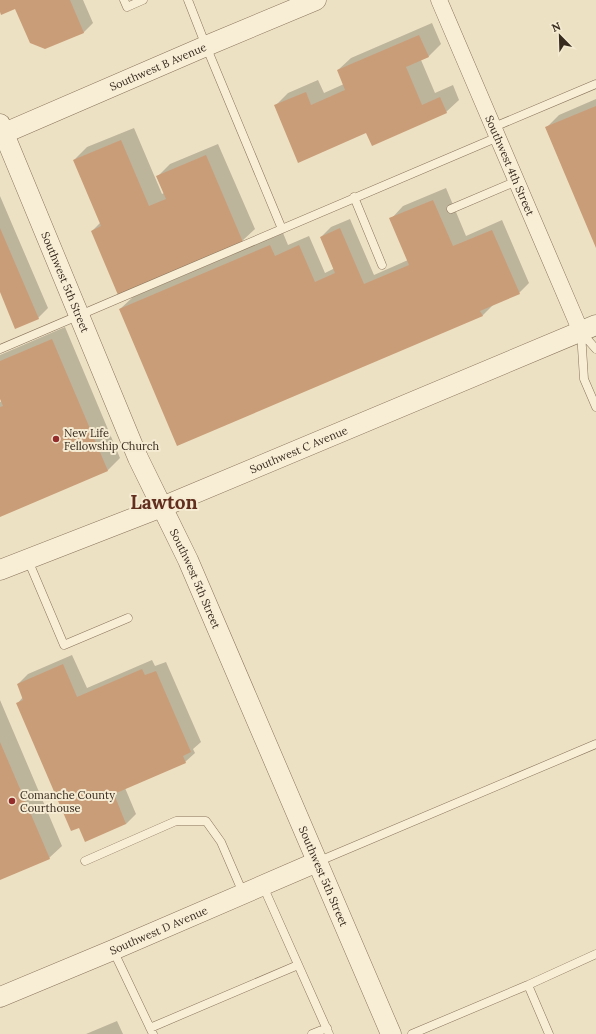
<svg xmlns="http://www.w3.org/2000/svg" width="596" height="1034" viewBox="0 0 596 1034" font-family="Lora,serif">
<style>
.shadow{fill:#0003}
.building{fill:#ca9d79}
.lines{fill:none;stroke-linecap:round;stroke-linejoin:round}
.service-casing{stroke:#87735a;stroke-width:9}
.minor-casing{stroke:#87735a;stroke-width:17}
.tertiary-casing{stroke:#87735a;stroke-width:21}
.service{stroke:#f8eed6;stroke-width:8}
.minor{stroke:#f8eed6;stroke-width:16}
.tertiary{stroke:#f8eed6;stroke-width:20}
.poi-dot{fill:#942d2c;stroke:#f5ebd2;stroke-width:1.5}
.labels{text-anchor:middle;stroke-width:4;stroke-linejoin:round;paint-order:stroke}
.street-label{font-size:11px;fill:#372a1e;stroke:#f5ebd2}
.poi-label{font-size:11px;fill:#372a1e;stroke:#f5ebd2;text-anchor:start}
.town-label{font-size:19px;font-weight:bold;fill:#622e1e;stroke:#f5ebd2}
</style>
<rect width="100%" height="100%" fill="#ede1c3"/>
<path class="shadow" d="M 0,0 L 83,0 L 93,23 L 83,33 L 16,7 L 0,9 Z
M 432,23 L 441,44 L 428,57 L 421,60 L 435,93 L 453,85 L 459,100 L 446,112 L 367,132 L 275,106 L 288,93 L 318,80 L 324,93 L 344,84 L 338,70 L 351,58 Z
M 596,99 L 596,246 L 546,128 L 559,115 Z
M 134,128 L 162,194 L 164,193 L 157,177 L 170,164 L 218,144 L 255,229 L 242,241 L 92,231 L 101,222 L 74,160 L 87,147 Z
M 446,188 L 466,236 L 502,220 L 529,283 L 519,293 L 494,304 L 482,316 L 120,309 L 133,297 L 283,233 L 288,245 L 309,236 L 325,273 L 335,268 L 321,237 L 331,227 L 350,219 L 374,275 L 408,260 L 391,219 L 403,206 Z
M 0,196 L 48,308 L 38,318 L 0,290 Z
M 65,327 L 120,458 L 108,470 L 0,516 L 0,402 L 2,401 L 0,397 L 0,355 Z
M 72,655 L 87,688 L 152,660 L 155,666 L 166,662 L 201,742 L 193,749 L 195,753 L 185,762 L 125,788 L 136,814 L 126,824 L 79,827 L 17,704 L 23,697 L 18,684 L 28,674 Z
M 0,700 L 62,846 L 49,858 L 0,879 Z
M 117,1021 L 123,1034 L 86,1034 Z"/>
<path class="building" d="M 0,0 L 70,0 L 84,33 L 45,49 L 30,43 L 15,9 L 1,15 L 0,12 Z
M 419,35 L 429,57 L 406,67 L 422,105 L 440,97 L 447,113 L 372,146 L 366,133 L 298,163 L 274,105 L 306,92 L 311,105 L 345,90 L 337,70 Z
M 596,106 L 596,248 L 545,127 Z
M 121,140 L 149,206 L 166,199 L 156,176 L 206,155 L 243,242 L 118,295 L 91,231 L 101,226 L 73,160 Z
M 433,200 L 453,246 L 492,230 L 520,294 L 480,311 L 483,316 L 177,446 L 119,309 L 270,245 L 275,256 L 299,245 L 315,282 L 335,273 L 320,237 L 340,228 L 364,284 L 409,265 L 389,218 Z
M 0,228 L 39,319 L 15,329 L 0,292 Z
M 52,339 L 108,471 L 0,517 L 0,407 L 3,406 L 0,399 L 0,361 Z
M 63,664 L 77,697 L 142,669 L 145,675 L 156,671 L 191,752 L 183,756 L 186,763 L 114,794 L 126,824 L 85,842 L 79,828 L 71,831 L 16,703 L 23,700 L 17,684 Z
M 0,742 L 50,859 L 0,880 Z"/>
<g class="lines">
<defs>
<path id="service" d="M 124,0 L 127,7 L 143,0
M 188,0 L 206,46 L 282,229
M 494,127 L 596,84
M 354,197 L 382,265
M 451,209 L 517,181
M 581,332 L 584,379 L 596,407
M 581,332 L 596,349
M 0,349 L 498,137
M 28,560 L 64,645 L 128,618
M 85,861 L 176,821 L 206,821 L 221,842 L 243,893
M 317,862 L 596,744
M 263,886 L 329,1034
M 113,950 L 153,1034
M 528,985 L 549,1034
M 150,1028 L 298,965
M 312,1034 L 327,1028
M 412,1034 L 528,985 L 596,954"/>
<g id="minor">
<path id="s1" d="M 439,0 L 581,332"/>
</g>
<g id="tertiary">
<path id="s2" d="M 0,124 L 138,458 L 188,560 L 391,1034"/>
<path id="s3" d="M 0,135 L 206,46 L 316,0"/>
<path id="s4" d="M 0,570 L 162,507 L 596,325"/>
<path id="s5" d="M 0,997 L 113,950 L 317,862"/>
</g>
</defs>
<use href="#service" class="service-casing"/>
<use href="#minor" class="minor-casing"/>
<use href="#tertiary" class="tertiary-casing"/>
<use href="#service" class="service"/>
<use href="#minor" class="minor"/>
<use href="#tertiary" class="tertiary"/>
</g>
<g class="poi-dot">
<circle cx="56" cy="439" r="4"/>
<circle cx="12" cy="801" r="4"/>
</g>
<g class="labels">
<g class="street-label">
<text dy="4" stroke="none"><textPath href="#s3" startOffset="172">Southwest B Avenue</textPath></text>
<text dy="4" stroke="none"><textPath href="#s1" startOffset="180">Southwest 4th Street</textPath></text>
<text dy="4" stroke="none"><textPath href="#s2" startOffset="171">Southwest 5th Street</textPath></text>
<text dy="4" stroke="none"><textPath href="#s4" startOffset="322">Southwest C Avenue</textPath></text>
<text dy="4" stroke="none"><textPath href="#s2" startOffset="495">Southwest 5th Street</textPath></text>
<text dy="4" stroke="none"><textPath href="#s2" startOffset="819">Southwest 5th Street</textPath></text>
<text dy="4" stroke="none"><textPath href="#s5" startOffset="172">Southwest D Avenue</textPath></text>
</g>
<g class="poi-label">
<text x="64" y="437">New Life<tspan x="64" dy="13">Fellowship Church</tspan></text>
<text x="20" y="799">Comanche County<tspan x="20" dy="13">Courthouse</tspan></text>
</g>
<g class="town-label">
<text x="164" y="509">Lawton</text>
</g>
</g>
<g transform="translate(560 36) rotate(337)" stroke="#f5ebd2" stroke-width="3" paint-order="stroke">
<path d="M0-3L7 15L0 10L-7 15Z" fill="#372a1e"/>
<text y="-6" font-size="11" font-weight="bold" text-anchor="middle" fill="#372a1e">N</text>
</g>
</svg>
